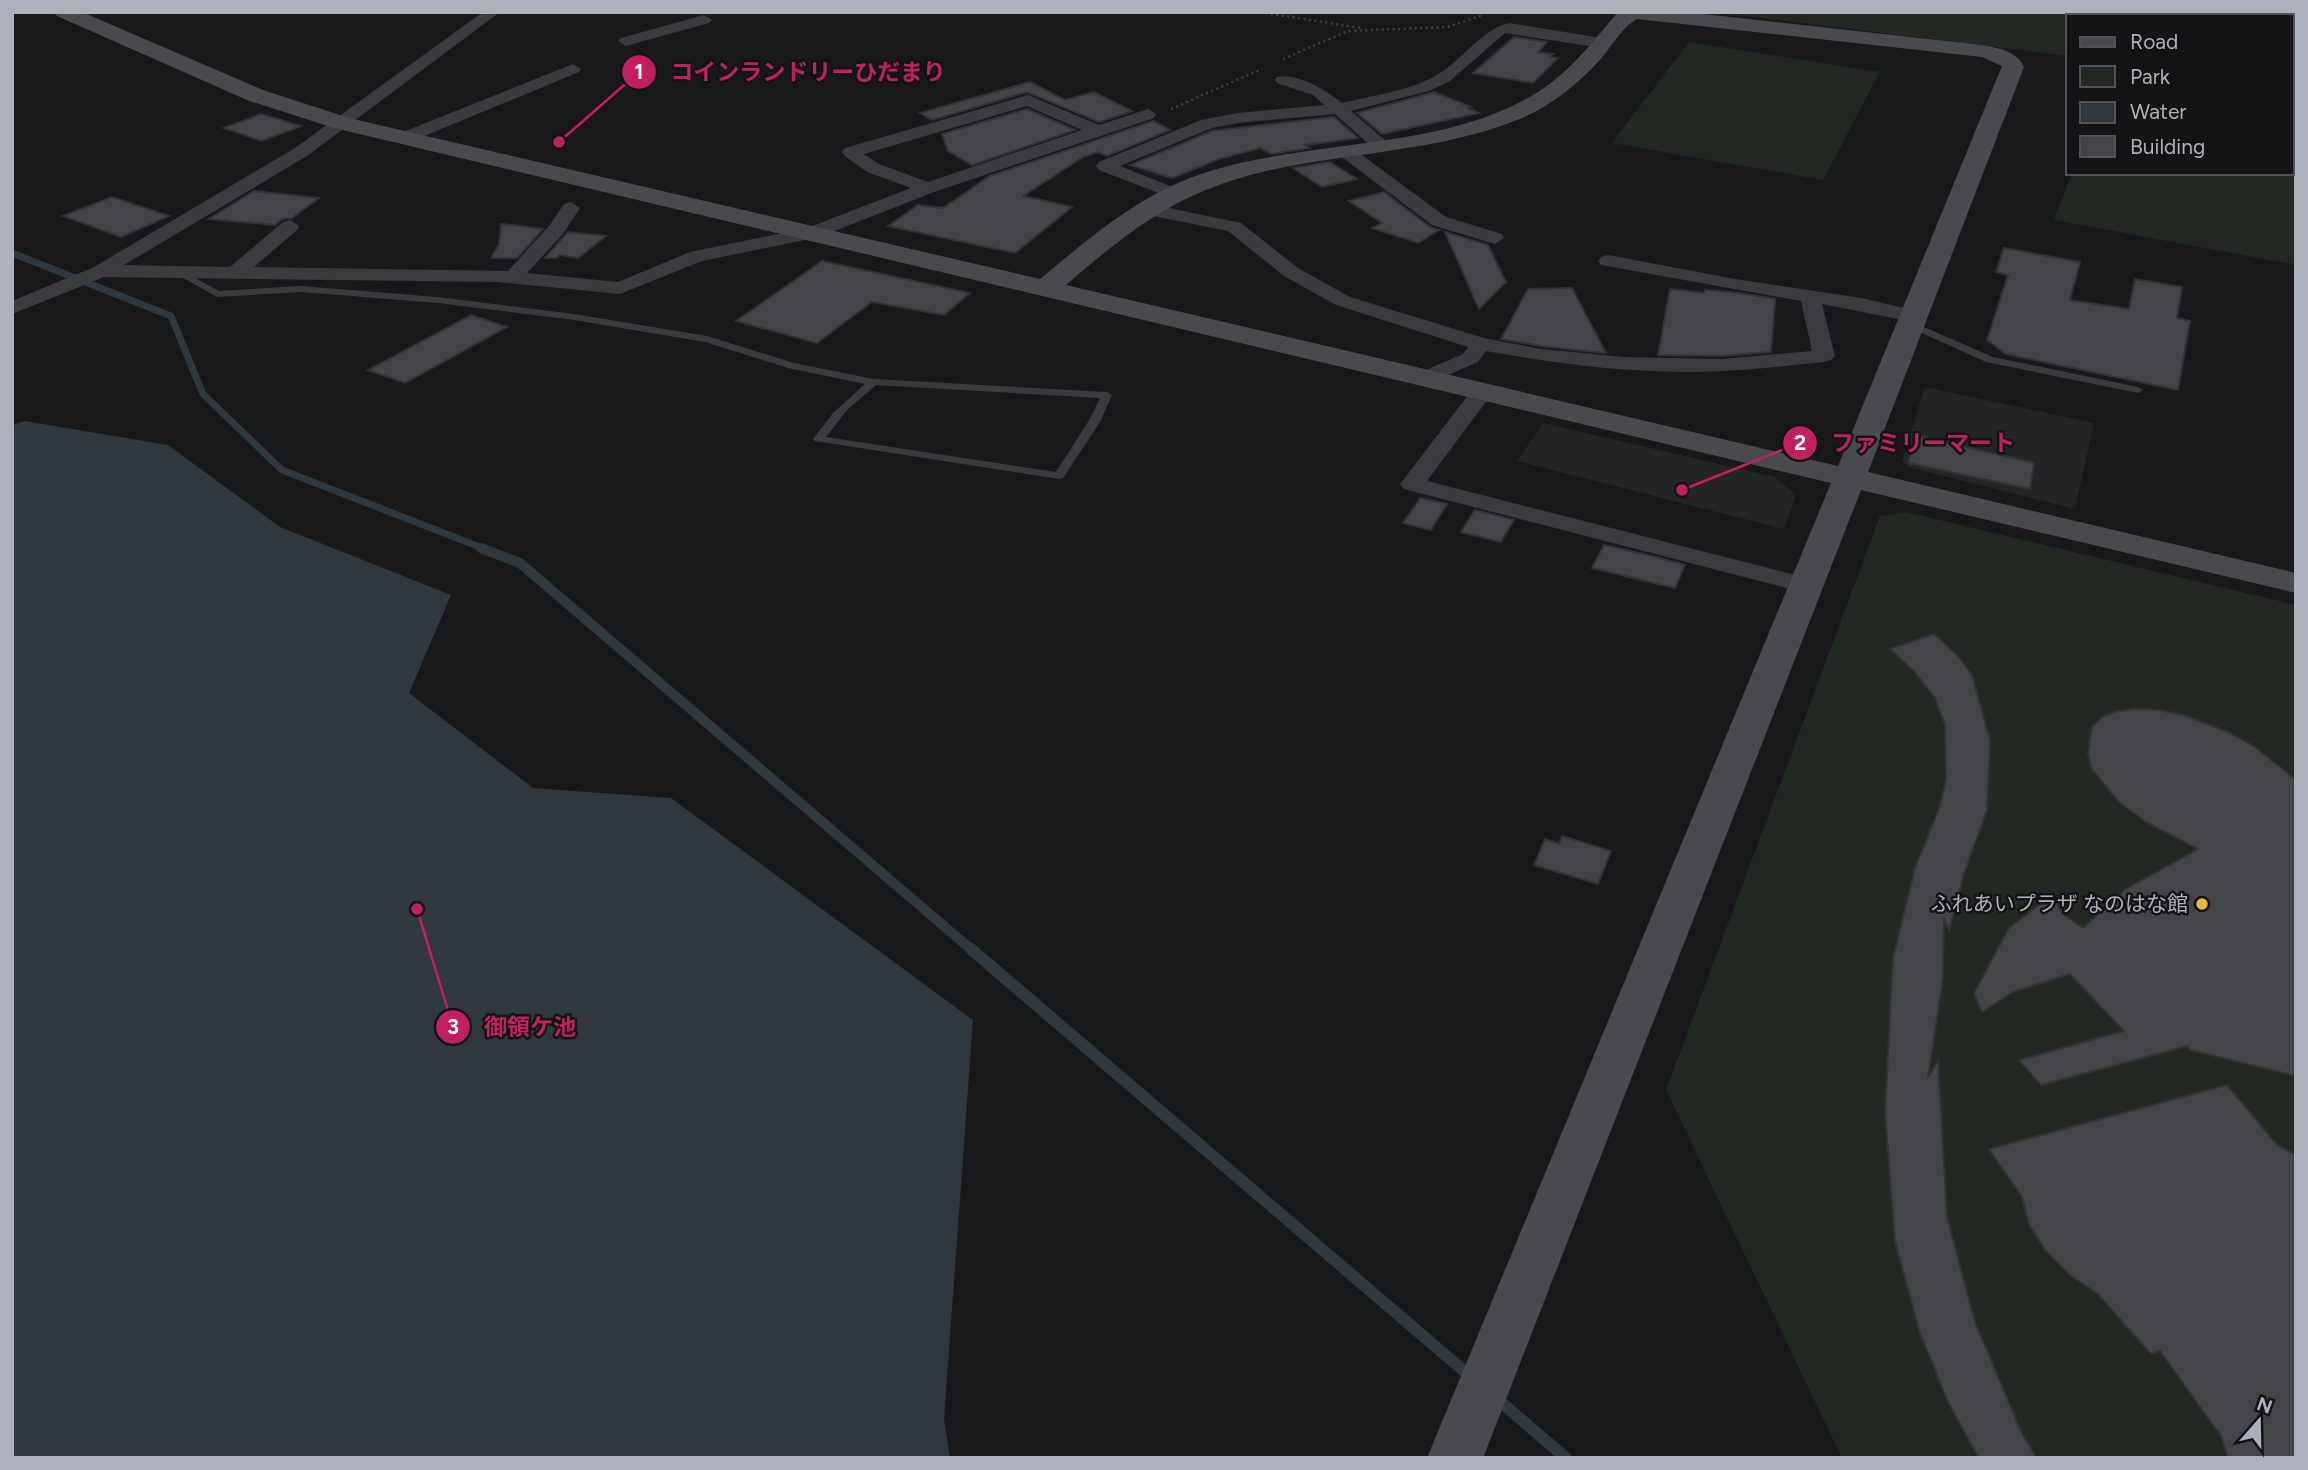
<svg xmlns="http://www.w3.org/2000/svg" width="2308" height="1470" viewBox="0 0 2308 1470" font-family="Figtree,'Noto Sans JP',sans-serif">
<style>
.built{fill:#252528}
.green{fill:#212922}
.water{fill:#2f373f}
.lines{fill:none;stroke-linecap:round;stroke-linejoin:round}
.stream-far2{stroke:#2f373f;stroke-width:7}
.stream-far1{stroke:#2f373f;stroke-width:10}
.stream{stroke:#2f373f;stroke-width:12}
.building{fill:#434448;stroke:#333337;stroke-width:2}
.path{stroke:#404247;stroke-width:2.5;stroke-dasharray:2 3.5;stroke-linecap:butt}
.lane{fill:#3a3b40;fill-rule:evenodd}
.street{fill:#3a3b40;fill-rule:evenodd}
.secondary{fill:#484a50;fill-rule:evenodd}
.poi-dot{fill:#ecb740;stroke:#141416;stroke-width:2.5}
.labels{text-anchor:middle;stroke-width:5;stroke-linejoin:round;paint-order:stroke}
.poi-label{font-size:21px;fill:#acb0ba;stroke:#141416;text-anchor:end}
.leader{fill:none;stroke:#c12060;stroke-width:2.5}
.callout-dot{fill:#c12060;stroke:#141416;stroke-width:2.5}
.mark-label{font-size:21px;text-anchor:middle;font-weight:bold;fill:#fff}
.callout-label{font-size:23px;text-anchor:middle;font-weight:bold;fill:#c12060;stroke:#141416;stroke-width:5;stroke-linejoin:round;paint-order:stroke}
</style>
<rect width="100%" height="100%" fill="#19191b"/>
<path class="built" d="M 1925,387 L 2094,423 L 2075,509 L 1912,468 L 1902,462 Z
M 1543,423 L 1775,477 L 1796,495 L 1784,529 L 1517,461 Z"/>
<path class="green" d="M 1714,12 L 2296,12 L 2296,82 L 2292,82 L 2292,16 L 2068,16 L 2068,56 Z
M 1689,42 L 1880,72 L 1823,180 L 1612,143 Z
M 2292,121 L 2296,122 L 2296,265 L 2054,220 L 2072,173 L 2292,173 Z
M 1906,512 L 2296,605 L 2296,1458 L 1842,1458 L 1666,1090 L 1880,516 Z"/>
<path class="water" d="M 25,421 L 168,445 L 280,527 L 451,595 L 409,693 L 533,788 L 671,798 L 973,1020 L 944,1419 L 950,1458 L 12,1458 L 12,425 Z"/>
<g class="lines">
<path class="stream-far2" d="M 12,253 L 171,316 L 203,394 L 282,470 L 485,549"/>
<path class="stream-far1" d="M 481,548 L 520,563 L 973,951"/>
<path class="stream" d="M 971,949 L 1471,1377
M 1496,1398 L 1566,1458"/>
</g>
<path class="building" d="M 1514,37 L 1547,42 L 1538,52 L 1553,54 L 1550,57 L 1558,58 L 1533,83 L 1473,73 Z
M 1030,82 L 1065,100 L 1094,92 L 1132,111 L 1099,122 L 1027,92 L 932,120 L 920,113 Z
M 1434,92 L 1471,107 L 1467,108 L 1479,113 L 1382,134 L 1357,113 Z
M 1027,109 L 1075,130 L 972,165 L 948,151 L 942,134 Z
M 261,114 L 301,126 L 262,141 L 224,128 Z
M 1334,117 L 1358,138 L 1305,145 L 1309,148 L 1272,154 L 1260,148 L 1219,159 L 1172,178 L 1130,165 L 1212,131 Z
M 1153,121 L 1170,130 L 1107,156 L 1098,152 L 1083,157 L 1023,196 L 1072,207 L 1015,253 L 888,226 L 918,205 L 943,208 L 990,176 Z
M 1330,162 L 1357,179 L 1322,187 L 1293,168 Z
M 254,191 L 319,198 L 292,218 L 282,219 L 275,225 L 209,219 Z
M 1384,192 L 1430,227 L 1439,230 L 1418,243 L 1372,228 L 1382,223 L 1349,201 Z
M 112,197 L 169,216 L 121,237 L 63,216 Z
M 501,224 L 512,225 L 543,229 L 517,258 L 491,258 L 499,245 Z
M 568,232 L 586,234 L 606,236 L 578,258 L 560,255 L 556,258 L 545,258 Z
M 1445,232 L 1488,245 L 1506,282 L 1479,309 Z
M 2004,248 L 2080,262 L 2070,300 L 2129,309 L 2135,279 L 2182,287 L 2177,318 L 2190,321 L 2178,390 L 2006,354 L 1987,340 L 2008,275 L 1996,272 Z
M 822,261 L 970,293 L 944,315 L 872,302 L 817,343 L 736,321 Z
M 1572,288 L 1606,353 L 1541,346 L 1501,339 L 1528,289 Z
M 1670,289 L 1704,293 L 1705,290 L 1740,293 L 1775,299 L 1771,352 L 1721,356 L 1658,355 Z
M 471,315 L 507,327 L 405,383 L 368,370 Z
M 1916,435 L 2034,463 L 2030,489 L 1908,463 Z
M 1420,498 L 1447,504 L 1431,530 L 1403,523 Z
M 1475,510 L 1514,520 L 1501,542 L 1461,532 Z
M 1604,545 L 1656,557 L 1685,565 L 1675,588 L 1592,568 Z
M 1934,634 L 1958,656 L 1972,675 L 1990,740 L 1987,810 L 1964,874 L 1949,931 L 1944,918 L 1943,978 L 1928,1078 L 1938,1060 L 1947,1217 L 1975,1322 L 2020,1429 L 2036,1458 L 1979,1458 L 1948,1402 L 1919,1330 L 1895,1241 L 1885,1112 L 1893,958 L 1915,868 L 1940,806 L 1946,780 L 1945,725 L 1935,698 L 1915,672 L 1890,649 Z
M 2136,709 L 2159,710 L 2183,715 L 2228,732 L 2255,747 L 2296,780 L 2296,1076 L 2190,1050 L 2188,1046 L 2041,1085 L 2019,1060 L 2124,1031 L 2070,974 L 2013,992 L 1982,1012 L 1974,993 L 2009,928 L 2052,895 L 2062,913 L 2083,928 L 2124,890 L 2198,849 L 2146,822 L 2118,801 L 2092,769 L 2088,754 L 2092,727 L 2102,717 L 2117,711 Z
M 1562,836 L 1611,851 L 1598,884 L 1534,865 L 1545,839 L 1559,844 Z
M 2227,1085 L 2277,1145 L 2296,1155 L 2296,1458 L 2228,1458 L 2221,1436 L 2160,1351 L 2151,1354 L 2098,1294 L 2071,1276 L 2045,1250 L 2029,1224 L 2022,1197 L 1989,1149 Z"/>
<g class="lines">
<path class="path" d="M 1260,12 L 1361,28
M 1283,59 L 1348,31 L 1447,27 L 1483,15
M 1171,109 L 1262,69"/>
<path class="lane" d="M 179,269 L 219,291 L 301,286 L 438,297 L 574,314 L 707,336 L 794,363 L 874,379 L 1107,392 L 1112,395 L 1100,422 L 1063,478 L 1059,479 L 815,441 L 813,439 L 833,413 L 865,384 L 788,368 L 705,342 L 574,320 L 438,303 L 301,292 L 217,297 L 176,274 L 174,272 ZM 876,385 L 1100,398 L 1088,422 L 1056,472 L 826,437 L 847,410 Z
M 1910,321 L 1993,357 L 2138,387 L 2143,390 L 2138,393 L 1986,362 L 1906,326 L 1905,324 Z"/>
<path class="street" d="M 483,12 L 500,12 L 307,156 L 124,265 L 230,267 L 283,222 L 290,220 L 299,226 L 297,230 L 254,267 L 508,271 L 549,226 L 564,204 L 571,202 L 580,208 L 563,234 L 527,273 L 618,282 L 690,252 L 807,228 L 911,188 L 867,172 L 845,156 L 842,152 L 845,148 L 1028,95 L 1099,125 L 1148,109 L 1156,114 L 1154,118 L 934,192 L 819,237 L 702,261 L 620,294 L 497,282 L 104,277 L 12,314 L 12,301 L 94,267 L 295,148 ZM 1027,106 L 1082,130 L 928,182 L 879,164 L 864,154 Z
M 704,15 L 712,20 L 709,23 L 626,46 L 618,41 L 621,38 Z
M 1509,23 L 1602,38 L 1610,43 L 1602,48 L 1505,33 L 1450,81 L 1429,91 L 1351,111 L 1386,141 L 1389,145 L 1386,149 L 1374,149 L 1335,114 L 1238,123 L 1212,128 L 1120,166 L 1180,190 L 1183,194 L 1180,198 L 1174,199 L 1099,170 L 1096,166 L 1099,162 L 1201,120 L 1238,113 L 1324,105 L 1313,95 L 1277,83 L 1275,80 L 1277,77 C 1297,72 1328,91 1342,103 C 1374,95 1412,91 1440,73 C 1464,58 1481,30 1509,23 Z
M 573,64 L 581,69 L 579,72 L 410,142 L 404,143 L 395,138 L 398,134 Z
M 1345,146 L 1351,147 L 1446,217 L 1502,234 L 1504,238 L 1495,244 L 1432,225 L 1339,155 L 1336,151 Z
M 1145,203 L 1241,223 L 1298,268 L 1350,297 L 1484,338 L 1541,349 L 1624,357 L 1721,359 L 1812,351 L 1801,301 L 1601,265 L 1598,261 L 1601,257 L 1608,255 L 1735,279 L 1862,298 L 1920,312 L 1923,316 L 1920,320 L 1913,322 L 1822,304 L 1835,356 L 1831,360 L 1824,362 C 1790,365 1756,370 1722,371 C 1643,375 1563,365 1486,351 L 1478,362 L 1427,384 L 1419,383 L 1416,378 L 1419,373 L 1463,354 L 1468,347 L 1336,305 L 1284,276 L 1228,231 L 1138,213 L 1136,209 Z
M 1483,384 L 1491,386 L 1494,391 L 1427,481 L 1815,580 L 1819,585 L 1815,590 L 1806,593 L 1404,489 L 1400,484 L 1404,479 L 1475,386 Z"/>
<path class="secondary" d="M 54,12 L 82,12 L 263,90 L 349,118 L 1040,279 C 1086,241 1133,200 1190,178 C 1300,136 1446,155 1544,88 C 1573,68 1595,39 1618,12 L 1685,12 L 1982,45 C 1998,48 2017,51 2024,67 L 1868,472 L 2296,573 L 2296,593 L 1861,490 L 1483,1458 L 1427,1458 L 1831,483 L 334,128 L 247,100 L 57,16 ZM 1637,19 L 1982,57 L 2002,66 L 1838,466 L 1066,285 C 1109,248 1153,211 1206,190 C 1303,150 1417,160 1517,120 C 1548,108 1575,87 1598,62 C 1610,49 1622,27 1637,19 Z"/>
</g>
<circle class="poi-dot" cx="2202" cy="904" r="7"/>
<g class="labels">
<g class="poi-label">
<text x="2188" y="911">ふれあいプラザ なのはな館</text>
</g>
</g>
<path class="leader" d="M559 142L639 72M1682 490L1800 443M417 909L453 1027"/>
<g class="callout-dot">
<circle cx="559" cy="142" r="7"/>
<circle cx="1682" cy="490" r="7"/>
<circle cx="417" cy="909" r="7"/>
<circle cx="639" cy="72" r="18"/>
<circle cx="1800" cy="443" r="18"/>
<circle cx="453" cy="1027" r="18"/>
</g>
<g class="mark-label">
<text x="639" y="79">1</text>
<text x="1800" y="450">2</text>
<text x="453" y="1034">3</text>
</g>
<g class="callout-label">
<text x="808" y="80">コインランドリーひだまり</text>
<text x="1923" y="451">ファミリーマート</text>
<text x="530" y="1035">御領ケ池</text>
</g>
<rect width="2308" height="1470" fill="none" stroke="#acb0ba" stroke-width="28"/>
<rect x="2066" y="14" width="228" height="161" fill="#141416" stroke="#515258" stroke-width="2"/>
<rect x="2080" y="37" width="35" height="10" fill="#484a50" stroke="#515258" stroke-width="2"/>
<text x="2130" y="49" font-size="21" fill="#acb0ba">Road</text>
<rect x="2080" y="66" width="35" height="21" fill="#212922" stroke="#515258" stroke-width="2"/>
<text x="2130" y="84" font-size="21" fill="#acb0ba">Park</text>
<rect x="2080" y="102" width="35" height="21" fill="#2f373f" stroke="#515258" stroke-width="2"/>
<text x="2130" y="119" font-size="21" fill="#acb0ba">Water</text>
<rect x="2080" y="136" width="35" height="21" fill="#434448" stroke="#515258" stroke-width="2"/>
<text x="2130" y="154" font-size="21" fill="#acb0ba">Building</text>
<g transform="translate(2259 1421) rotate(20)" stroke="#141416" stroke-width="5" paint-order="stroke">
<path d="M0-5L12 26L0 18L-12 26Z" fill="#acb0ba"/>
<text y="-10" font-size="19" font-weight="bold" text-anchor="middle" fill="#acb0ba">N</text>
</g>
</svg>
